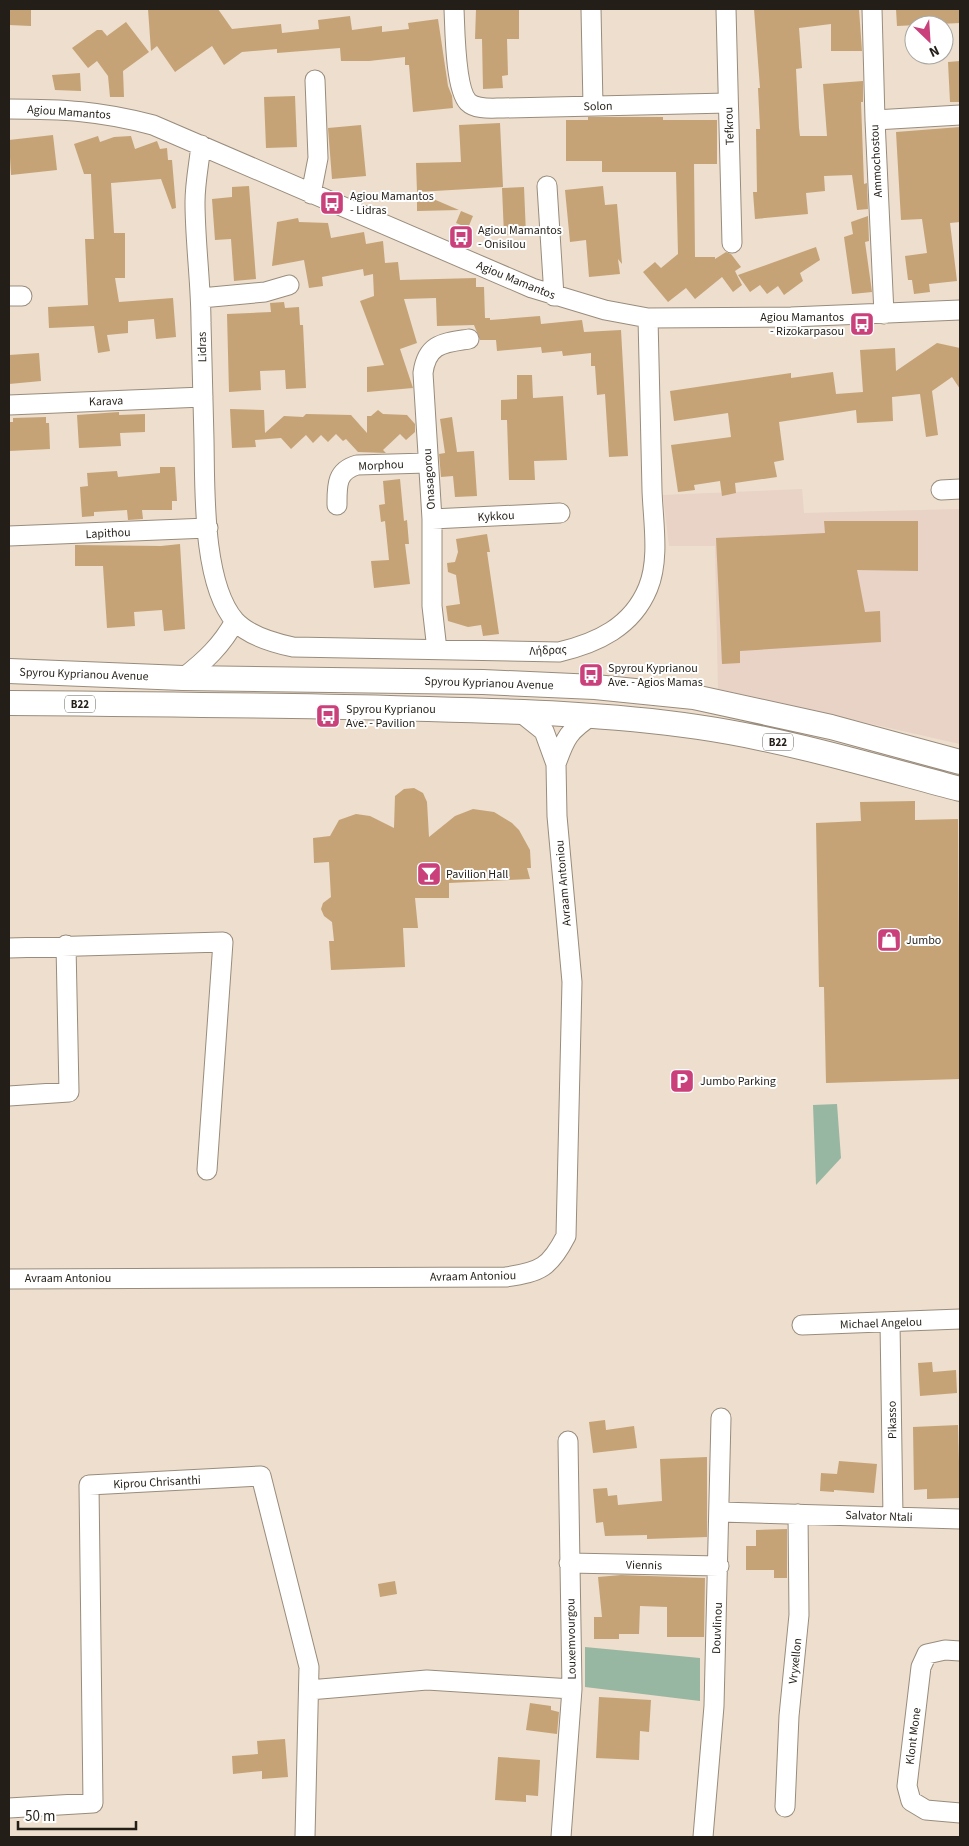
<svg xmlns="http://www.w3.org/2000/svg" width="969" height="1846" viewBox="0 0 969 1846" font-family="'Source Sans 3',sans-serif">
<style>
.education{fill:#e9d2c6}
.green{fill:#98b7a2}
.building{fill:#c5a376}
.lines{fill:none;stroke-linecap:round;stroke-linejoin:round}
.minor-casing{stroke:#998c7c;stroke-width:21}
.major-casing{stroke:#998c7c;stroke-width:26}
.minor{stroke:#fff;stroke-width:19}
.major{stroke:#fff;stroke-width:24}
.labels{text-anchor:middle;stroke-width:4;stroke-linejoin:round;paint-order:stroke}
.shield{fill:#fff;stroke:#65625d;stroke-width:1}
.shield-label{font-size:11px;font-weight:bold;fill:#231e17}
.street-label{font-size:12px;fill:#231e17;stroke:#fff}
.poi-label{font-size:12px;fill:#231e17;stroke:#fff;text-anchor:start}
</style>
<rect width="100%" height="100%" fill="#eddecd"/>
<path class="education" d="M 802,489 L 804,513 L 960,509 L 960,744 L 718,689 L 715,546 L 669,546 L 663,495 Z"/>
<path class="green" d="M 837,1104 L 841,1158 L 816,1185 L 813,1105 Z
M 585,1647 L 700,1658 L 700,1701 L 585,1687 Z"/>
<path class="building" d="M 9,9 L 31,9 L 31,26 L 9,25 Z
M 148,9 L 218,9 L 232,29 L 281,24 L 282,33 L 319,29 L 318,20 L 350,16 L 352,30 L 382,26 L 382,32 L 409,29 L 408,23 L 438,19 L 448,86 L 452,96 L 453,108 L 413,112 L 409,65 L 405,65 L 405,57 L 369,61 L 341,61 L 340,48 L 277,53 L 277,49 L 242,52 L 224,65 L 212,46 L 175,72 L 157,46 L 151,51 Z
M 476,9 L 519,9 L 519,39 L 507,39 L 508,75 L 502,76 L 503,88 L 483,89 L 482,39 L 475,39 Z
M 754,9 L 859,9 L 862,51 L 831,51 L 831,24 L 799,28 L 802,68 L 796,69 L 799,128 L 800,136 L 827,136 L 823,84 L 863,81 L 863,102 L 861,102 L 864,184 L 867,183 L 868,209 L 857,210 L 852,175 L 824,176 L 825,191 L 806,193 L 808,214 L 755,219 L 753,192 L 757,192 L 756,129 L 760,129 L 758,88 L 760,88 Z
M 896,9 L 960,9 L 960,23 L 897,26 Z
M 126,22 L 149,52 L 123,71 L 124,97 L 110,97 L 108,76 L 97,61 L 88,68 L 72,48 L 97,30 L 102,30 L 107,36 Z
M 960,61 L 960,102 L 950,102 L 948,62 Z
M 80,73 L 81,91 L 55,90 L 52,75 Z
M 295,96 L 297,147 L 266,148 L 264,97 Z
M 588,117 L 663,117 L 663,120 L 717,120 L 717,164 L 694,164 L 695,257 L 715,257 L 715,259 L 726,252 L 731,254 L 741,267 L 735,271 L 742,285 L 733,292 L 722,277 L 695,299 L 686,288 L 668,302 L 643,272 L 655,262 L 661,268 L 678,254 L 676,172 L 602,172 L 602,161 L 566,161 L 566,120 L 588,120 Z
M 500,123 L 503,187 L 417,192 L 416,163 L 461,162 L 459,125 Z
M 361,125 L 366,176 L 332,179 L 328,128 Z
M 960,127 L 960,222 L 950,223 L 957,281 L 929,284 L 930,292 L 914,294 L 912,280 L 908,280 L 905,256 L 927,253 L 922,219 L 901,220 L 896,132 Z
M 53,135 L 57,170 L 11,175 L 9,140 Z
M 98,136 L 100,142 L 114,137 L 131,136 L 135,149 L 157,141 L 160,149 L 167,148 L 168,160 L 172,160 L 176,208 L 172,209 L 161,179 L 111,183 L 114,233 L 125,233 L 125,278 L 115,278 L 119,302 L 173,298 L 176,337 L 156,339 L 154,319 L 128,321 L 128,333 L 107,335 L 110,351 L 98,353 L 94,326 L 49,328 L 48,307 L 88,305 L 85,239 L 94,239 L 91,174 L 84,174 L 74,144 Z
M 249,186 L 256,279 L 234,281 L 231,239 L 215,240 L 212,199 L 232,197 L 232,187 Z
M 603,186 L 605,205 L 617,204 L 622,264 L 618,259 L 620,274 L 589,277 L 586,240 L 570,242 L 565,190 Z
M 524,187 L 526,235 L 504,235 L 502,188 Z
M 417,192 L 459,210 L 417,211 Z
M 461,211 L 473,216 L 468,228 L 456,223 Z
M 868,216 L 869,241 L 865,242 L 872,292 L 852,294 L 844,237 L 853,234 L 851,222 Z
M 298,218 L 299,222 L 328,223 L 331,238 L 364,232 L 366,244 L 383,241 L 385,263 L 398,262 L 400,280 L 476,278 L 476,287 L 484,287 L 485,318 L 490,318 L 490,320 L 540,316 L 541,324 L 582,320 L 584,332 L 621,330 L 628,456 L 609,457 L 605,394 L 597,395 L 595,366 L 591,366 L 591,353 L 563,356 L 562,351 L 542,353 L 541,347 L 497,351 L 496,340 L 480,340 L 474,325 L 437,326 L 436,298 L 404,299 L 417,343 L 400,349 L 413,388 L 367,392 L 367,367 L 384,365 L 360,301 L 374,296 L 373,274 L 364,276 L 363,269 L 322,277 L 323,286 L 309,288 L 304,260 L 272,266 L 277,222 Z
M 816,247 L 820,260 L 800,273 L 803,281 L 784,295 L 778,286 L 767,294 L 760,285 L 750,292 L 738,275 Z
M 284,302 L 285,308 L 299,307 L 300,325 L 303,325 L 306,388 L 286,389 L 285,370 L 260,371 L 261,390 L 229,392 L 227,314 L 271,312 L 270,303 Z
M 937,343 L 960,348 L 960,389 L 952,377 L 932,391 L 938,435 L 926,437 L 920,394 L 892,397 L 893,421 L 857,423 L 856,410 L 779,422 L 784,460 L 774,462 L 777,477 L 735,483 L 736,493 L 722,496 L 720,481 L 694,485 L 695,490 L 678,492 L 671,445 L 731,437 L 728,413 L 674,421 L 670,391 L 791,373 L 791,378 L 833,372 L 836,394 L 863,392 L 860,350 L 895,348 L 896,371 Z
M 39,353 L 41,381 L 9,384 L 9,355 Z
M 517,375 L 532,375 L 533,398 L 563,396 L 567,460 L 534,461 L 535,480 L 509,480 L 507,420 L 501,420 L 501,400 L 517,399 Z
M 230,409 L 264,410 L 265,433 L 284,416 L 303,417 L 306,414 L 351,415 L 367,433 L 367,416 L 371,416 L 378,410 L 383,414 L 407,415 L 415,424 L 415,432 L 406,440 L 400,434 L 383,450 L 386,453 L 358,452 L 346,439 L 343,441 L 336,434 L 328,442 L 321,435 L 313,443 L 306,435 L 291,449 L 281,438 L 255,440 L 256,447 L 232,448 Z
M 119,412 L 119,415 L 145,414 L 145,432 L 120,433 L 121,446 L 79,448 L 77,415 Z
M 46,417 L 46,423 L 49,423 L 50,449 L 9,451 L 9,422 L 13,422 L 13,418 Z
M 452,417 L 457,452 L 474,451 L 477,496 L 455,497 L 453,476 L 441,477 L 439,454 L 445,453 L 440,419 Z
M 160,467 L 175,467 L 177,501 L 172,501 L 172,510 L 142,510 L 143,519 L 128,520 L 127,510 L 94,512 L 94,516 L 82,517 L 80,487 L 88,486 L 87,473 L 117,471 L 118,477 L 160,473 Z
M 400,479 L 404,521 L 407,520 L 409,544 L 405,544 L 410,584 L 374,588 L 371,561 L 389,560 L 385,521 L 381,522 L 379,505 L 385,504 L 383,481 Z
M 824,521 L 918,521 L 918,571 L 857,570 L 865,612 L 880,611 L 881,642 L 740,651 L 740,663 L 722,664 L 716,538 L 825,533 Z
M 487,534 L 490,552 L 487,552 L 499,634 L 483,636 L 481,625 L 468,627 L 448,621 L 446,606 L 460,604 L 456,575 L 448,572 L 447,563 L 455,562 L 458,552 L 456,539 Z
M 180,544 L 185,629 L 164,631 L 162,610 L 134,612 L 135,626 L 107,628 L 103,566 L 75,566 L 75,545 L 161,546 Z
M 414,788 L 423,793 L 427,802 L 429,837 L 455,816 L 473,809 L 494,812 L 512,823 L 519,830 L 530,850 L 531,868 L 527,868 L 530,879 L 449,883 L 449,898 L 415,898 L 418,928 L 403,928 L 405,967 L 331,970 L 329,941 L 334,941 L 332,922 L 324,916 L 321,909 L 323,903 L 331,897 L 329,862 L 314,863 L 313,838 L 330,836 L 339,820 L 356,814 L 370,816 L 394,828 L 395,796 L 404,789 Z
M 915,801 L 915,820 L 958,819 L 960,1079 L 826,1083 L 824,987 L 819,987 L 816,823 L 861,821 L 860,802 Z
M 932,1362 L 933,1372 L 956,1370 L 957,1393 L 920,1396 L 918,1363 Z
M 605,1420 L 606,1430 L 634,1426 L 637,1448 L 593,1453 L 589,1422 Z
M 958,1425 L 960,1498 L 927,1499 L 927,1489 L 914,1490 L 913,1427 Z
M 707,1457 L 707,1537 L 647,1539 L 647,1535 L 605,1536 L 603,1522 L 596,1523 L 593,1489 L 607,1488 L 608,1496 L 617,1495 L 618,1505 L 662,1501 L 660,1459 Z
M 839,1461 L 877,1464 L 874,1493 L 834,1490 L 834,1492 L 820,1491 L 821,1473 L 837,1474 Z
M 787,1529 L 787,1578 L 774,1578 L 774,1570 L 746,1570 L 746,1546 L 756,1546 L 756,1530 Z
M 621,1575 L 705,1578 L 704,1637 L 667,1637 L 667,1607 L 640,1606 L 639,1634 L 619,1634 L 619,1639 L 594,1639 L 594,1617 L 602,1617 L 598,1577 Z
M 395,1581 L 397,1594 L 380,1597 L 378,1584 Z
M 599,1697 L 651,1700 L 649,1732 L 640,1731 L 639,1760 L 596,1758 Z
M 530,1703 L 551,1706 L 551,1710 L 559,1712 L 557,1734 L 526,1730 Z
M 285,1739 L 288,1777 L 262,1779 L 262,1771 L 233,1774 L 232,1756 L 258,1754 L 257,1741 Z
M 498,1757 L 540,1760 L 538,1796 L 526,1795 L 526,1802 L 495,1800 Z"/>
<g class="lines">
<defs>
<path id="minor" d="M 454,9 C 455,29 455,88 468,102 C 476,110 492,108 503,108 L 728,103
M 591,9 L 593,106
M 726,9 L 732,243
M 872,9 L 875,120 L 884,314
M 9,109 C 62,109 101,111 153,125 L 532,288 L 605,310 L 648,318 L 791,317 L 960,310
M 875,120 L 960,115
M 201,145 C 199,164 195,183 195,202 C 195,242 201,283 201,323 C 202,362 203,401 204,440 C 205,488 202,583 235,621 C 249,636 274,643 293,647 L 559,652 C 597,643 632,627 648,588 C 660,559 653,521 652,490 C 651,433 649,375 648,318
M 547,186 L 554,296
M 311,194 L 318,158 L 315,80
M 9,296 L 22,296
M 201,298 L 265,292 L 289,285
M 9,405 L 203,397
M 941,490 L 960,489
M 337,505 C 337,486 336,471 357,465 L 427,463
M 432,519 L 560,513
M 9,536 L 208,528
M 437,650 L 432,606 L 432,519 L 423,373 C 427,343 444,343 469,339
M 183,678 C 205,661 222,645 235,621
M 556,764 C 565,738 569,730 593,715
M 9,948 L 223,942 L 207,1170
M 9,1096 L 69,1092 L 66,945
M 9,1279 L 506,1277 C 541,1272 550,1267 566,1236 L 572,982 L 557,816 L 556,764 L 544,731 L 519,711
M 890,1323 L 893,1517
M 802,1325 L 960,1319
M 720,1512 L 960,1519
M 569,1563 L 719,1566
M 960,1651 L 945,1650 L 927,1654 L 921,1667 L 907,1786 L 911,1801 L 926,1810 L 960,1813
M 309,1690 L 427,1680 L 572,1689
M 785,1807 L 789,1716 L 799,1615 L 798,1514
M 9,1808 L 93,1803 L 89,1485 L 261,1476 L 309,1667 L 305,1837
M 561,1837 L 572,1689 L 568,1441
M 703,1837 L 714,1706 L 721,1418"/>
<path id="major" d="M 9,671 L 183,678 L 483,682 L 595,687 L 694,697 L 831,727 L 960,762
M 9,703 C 136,704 263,705 390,708 C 493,711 595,712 698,727 C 787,740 873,766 960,789"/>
</defs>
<use href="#minor" class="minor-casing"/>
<use href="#major" class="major-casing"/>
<use href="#minor" class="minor"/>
<use href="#major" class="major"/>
</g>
<defs>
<symbol id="bus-square" viewBox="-11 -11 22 22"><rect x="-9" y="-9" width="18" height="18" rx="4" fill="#c9407a" stroke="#fff"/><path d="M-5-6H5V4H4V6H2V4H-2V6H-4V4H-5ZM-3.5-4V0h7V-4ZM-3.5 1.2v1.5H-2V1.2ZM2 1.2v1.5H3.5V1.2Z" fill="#fff"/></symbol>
<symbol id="bar-square" viewBox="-11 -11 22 22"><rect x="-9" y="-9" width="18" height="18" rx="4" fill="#c9407a" stroke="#fff"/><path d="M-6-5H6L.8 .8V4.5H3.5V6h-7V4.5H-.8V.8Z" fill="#fff"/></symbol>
<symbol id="shop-square" viewBox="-11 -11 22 22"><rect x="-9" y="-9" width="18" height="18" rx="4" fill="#c9407a" stroke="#fff"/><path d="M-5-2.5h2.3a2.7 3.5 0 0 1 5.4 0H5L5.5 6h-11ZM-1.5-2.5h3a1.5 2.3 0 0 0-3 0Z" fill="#fff"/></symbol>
<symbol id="parking-square" viewBox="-11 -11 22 22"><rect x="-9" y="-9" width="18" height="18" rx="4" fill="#c9407a" stroke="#fff"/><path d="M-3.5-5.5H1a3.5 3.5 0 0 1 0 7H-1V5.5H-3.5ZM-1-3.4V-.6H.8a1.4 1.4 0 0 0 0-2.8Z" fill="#fff"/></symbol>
</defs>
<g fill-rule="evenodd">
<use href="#bus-square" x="318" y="189" width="28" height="28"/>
<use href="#bus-square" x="447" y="223" width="28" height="28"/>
<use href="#bus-square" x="848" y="310" width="28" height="28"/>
<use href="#bus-square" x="577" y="661" width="28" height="28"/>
<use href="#bus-square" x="314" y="702" width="28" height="28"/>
<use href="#bar-square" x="415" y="860" width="28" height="28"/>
<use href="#shop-square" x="875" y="926" width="28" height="28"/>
<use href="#parking-square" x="668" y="1067" width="28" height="28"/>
</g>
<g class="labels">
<g class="shield">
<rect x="65" y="695.5" width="30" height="17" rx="4"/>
<rect x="763" y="733.5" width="30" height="17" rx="4"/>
</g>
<g class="shield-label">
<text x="80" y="708">B22</text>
<text x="778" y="746">B22</text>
</g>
<g class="street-label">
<text transform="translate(598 106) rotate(-1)" y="4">Solon</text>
<text transform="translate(69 112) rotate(4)" y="4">Agiou Mamantos</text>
<text transform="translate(729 126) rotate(-92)" y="4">Tefkrou</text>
<text transform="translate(876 161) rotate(-93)" y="4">Ammochostou</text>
<text transform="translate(516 280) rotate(22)" y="4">Agiou Mamantos</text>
<text transform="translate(202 347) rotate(-91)" y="4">Lidras</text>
<text transform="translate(106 401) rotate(-2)" y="4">Karava</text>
<text transform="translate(381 465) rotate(-3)" y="4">Morphou</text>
<text transform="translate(429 479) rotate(-94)" y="4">Onasagorou</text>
<text transform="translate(496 516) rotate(-3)" y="4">Kykkou</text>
<text transform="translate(108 533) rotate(-3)" y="4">Lapithou</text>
<text transform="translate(548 650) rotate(-3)" y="4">Λήδρας</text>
<text transform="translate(84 674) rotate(2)" y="4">Spyrou Kyprianou Avenue</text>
<text transform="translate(489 683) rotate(2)" y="4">Spyrou Kyprianou Avenue</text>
<text transform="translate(563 883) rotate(-95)" y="4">Avraam Antoniou</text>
<text transform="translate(473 1276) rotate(-1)" y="4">Avraam Antoniou</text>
<text x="68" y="1282">Avraam Antoniou</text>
<text transform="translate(881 1323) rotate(-2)" y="4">Michael Angelou</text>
<text transform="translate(892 1420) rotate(-91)" y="4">Pikasso</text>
<text transform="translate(157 1482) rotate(-3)" y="4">Kiprou Chrisanthi</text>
<text transform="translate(879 1516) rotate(2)" y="4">Salvator Ntali</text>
<text transform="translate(644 1565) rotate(1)" y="4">Viennis</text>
<text transform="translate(717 1628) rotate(-88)" y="4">Douvlinou</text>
<text transform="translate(571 1639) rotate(-91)" y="4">Louxemvourgou</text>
<text transform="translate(795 1661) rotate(-84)" y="4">Vryxellon</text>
<text transform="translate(913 1736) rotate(-83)" y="4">Klont Mone</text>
</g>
<g class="poi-label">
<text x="350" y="200">Agiou Mamantos<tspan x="350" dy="14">- Lidras</tspan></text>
<text x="478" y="234">Agiou Mamantos<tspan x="478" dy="14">- Onisilou</tspan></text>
<text x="844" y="321" text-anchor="end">Agiou Mamantos<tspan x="844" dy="14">- Rizokarpasou</tspan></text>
<text x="608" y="672">Spyrou Kyprianou<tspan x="608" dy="14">Ave. - Agios Mamas</tspan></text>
<text x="346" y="713">Spyrou Kyprianou<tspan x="346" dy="14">Ave. - Pavilion</tspan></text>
<text x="446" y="878">Pavilion Hall</text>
<text x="906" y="944">Jumbo</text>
<text x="700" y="1085">Jumbo Parking</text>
</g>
</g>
<rect width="969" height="1846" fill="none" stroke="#231e17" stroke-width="20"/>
<g transform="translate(929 40) rotate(155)"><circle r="24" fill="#ffffff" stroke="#a7a5a2"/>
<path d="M0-4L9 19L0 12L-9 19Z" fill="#c9407a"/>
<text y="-8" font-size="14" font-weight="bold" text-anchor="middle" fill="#231e17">N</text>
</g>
<path d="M18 1821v8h118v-8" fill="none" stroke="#231e17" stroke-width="2.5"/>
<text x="25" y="1821" font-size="15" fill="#231e17" stroke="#ffffff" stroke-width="4" paint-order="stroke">50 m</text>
</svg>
